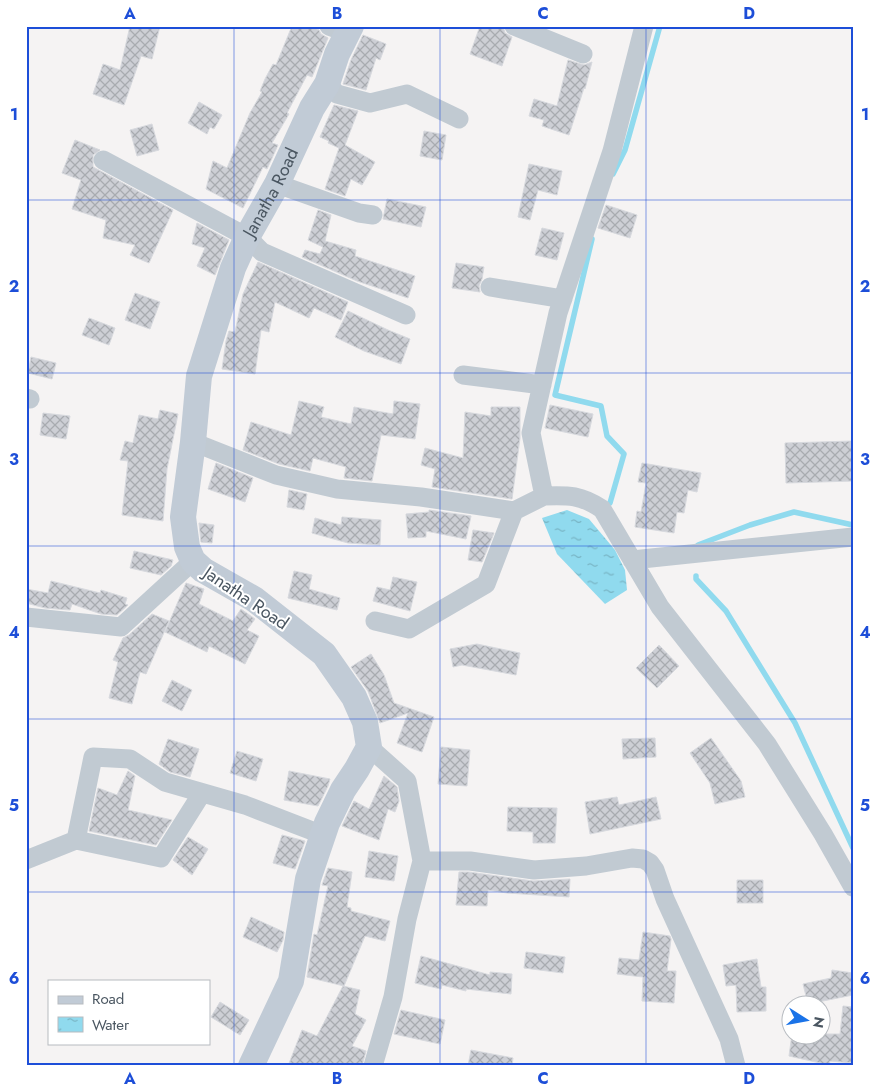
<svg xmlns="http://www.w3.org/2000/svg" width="879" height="1092" viewBox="0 0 879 1092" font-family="Jost,sans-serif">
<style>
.water{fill:url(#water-ripples)}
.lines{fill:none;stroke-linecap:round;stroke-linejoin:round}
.stream{stroke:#90daee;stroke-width:5.5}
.building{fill:url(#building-cross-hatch);stroke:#d7d9de}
.street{stroke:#c1cad2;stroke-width:19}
.secondary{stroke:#c1cbd6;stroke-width:26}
.grid{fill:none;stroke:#1d4ed8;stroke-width:1;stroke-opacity:0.55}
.labels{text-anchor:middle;stroke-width:4;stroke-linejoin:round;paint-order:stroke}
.street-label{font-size:18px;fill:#4a5661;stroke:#fff}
.neatline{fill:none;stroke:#1d4ed8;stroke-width:2}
.grid-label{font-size:16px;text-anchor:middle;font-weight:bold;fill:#1d4ed8}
</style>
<defs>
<pattern id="water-ripples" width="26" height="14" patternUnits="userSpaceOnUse" patternTransform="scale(1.25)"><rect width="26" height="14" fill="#90daee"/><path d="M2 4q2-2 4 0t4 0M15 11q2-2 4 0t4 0" fill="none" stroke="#78b4c4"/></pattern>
<pattern id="building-cross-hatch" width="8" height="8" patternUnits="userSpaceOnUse" patternTransform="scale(1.25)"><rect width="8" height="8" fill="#cdcfd5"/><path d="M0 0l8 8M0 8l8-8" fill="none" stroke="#a8abb0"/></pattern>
</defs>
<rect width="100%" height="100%" fill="#f5f3f3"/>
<path class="water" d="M 567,510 L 589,519 L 615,550 L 625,570 L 627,590 L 605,604 L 557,554 L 542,518 Z"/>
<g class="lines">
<path class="stream" d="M 613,174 L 625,150 L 660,26
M 592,239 L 555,395 L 601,406 L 607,436 L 624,454 L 610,503
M 698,545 L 750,525 L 794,512 L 853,525
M 696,576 L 696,579 L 726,611 L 795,723 L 853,848"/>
</g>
<path class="building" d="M 130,26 L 160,26 L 152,59 L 141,56 L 124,105 L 93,94 L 103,64 L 120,70 Z
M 292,26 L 310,26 L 319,30 L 321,34 L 328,38 L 312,77 L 307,75 L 287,113 L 289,114 L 272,143 L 278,145 L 267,169 L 263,167 L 243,208 L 206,189 L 213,161 L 227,168 L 250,113 L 262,92 L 260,91 L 265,79 L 273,64 L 276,65 Z
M 480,26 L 503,26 L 505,33 L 512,37 L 502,66 L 470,54 Z
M 363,35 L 386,44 L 380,60 L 376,58 L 366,90 L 343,84 L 351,60 Z
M 568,60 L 584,65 L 592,62 L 585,89 L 584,88 L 569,135 L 542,126 L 544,120 L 529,116 L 534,99 L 557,106 Z
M 199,102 L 222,115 L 214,129 L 210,127 L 207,134 L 188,123 Z
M 334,105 L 358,111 L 345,145 L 375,162 L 362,185 L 351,179 L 345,196 L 325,189 L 339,148 L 328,143 L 329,141 L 320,137 Z
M 152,124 L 159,150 L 137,156 L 130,130 Z
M 424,131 L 446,135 L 442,160 L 420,156 Z
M 75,140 L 100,150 L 93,155 L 93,167 L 173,210 L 149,263 L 130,255 L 135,245 L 103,238 L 106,220 L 72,209 L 81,180 L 62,173 Z
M 529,164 L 562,171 L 557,195 L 538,190 L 530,220 L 518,217 Z
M 387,199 L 426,207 L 421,227 L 383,219 Z
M 606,205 L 637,215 L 630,238 L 598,228 Z
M 318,210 L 331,215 L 325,241 L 356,250 L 355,256 L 415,276 L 408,298 L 357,281 L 302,257 L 305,250 L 320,254 L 323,247 L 308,240 Z
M 197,223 L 229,240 L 215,275 L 197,266 L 205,248 L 192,244 Z
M 542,228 L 564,233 L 557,260 L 535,255 Z
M 258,262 L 348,302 L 341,320 L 314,308 L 309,318 L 275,302 L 269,332 L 261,330 L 255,374 L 222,369 L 226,341 L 229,331 L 235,332 L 243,294 Z
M 456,263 L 484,267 L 482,279 L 479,286 L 480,292 L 452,288 Z
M 135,293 L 160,302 L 150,329 L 125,320 Z
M 348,311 L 388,330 L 410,339 L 401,364 L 364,351 L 335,337 Z
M 89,318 L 115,328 L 109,345 L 82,335 Z
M 31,357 L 56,363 L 52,379 L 28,373 Z
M 299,401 L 324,407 L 321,417 L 351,424 L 354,407 L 393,414 L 394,401 L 420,404 L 415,439 L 381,435 L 372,481 L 344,478 L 346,467 L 313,458 L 310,471 L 279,464 L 243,450 L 251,422 L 291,435 Z
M 550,405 L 593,414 L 588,437 L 545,428 Z
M 491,407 L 520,407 L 520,438 L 512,499 L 432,487 L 435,469 L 421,465 L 425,448 L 463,458 L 465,412 L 491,416 Z
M 160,410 L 178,414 L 167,469 L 163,521 L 122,515 L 128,461 L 120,460 L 125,441 L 133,443 L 139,415 L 158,419 Z
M 43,413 L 70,416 L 66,439 L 40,435 Z
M 853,441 L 853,481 L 786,483 L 785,443 Z
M 216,463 L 253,478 L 245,502 L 208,489 Z
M 642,463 L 701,473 L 697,492 L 688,490 L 684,513 L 677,512 L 674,533 L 635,527 L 637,511 L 641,512 L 646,483 L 638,482 Z
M 289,490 L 307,494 L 304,510 L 287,507 Z
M 429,510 L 471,516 L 466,539 L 426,531 L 426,537 L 408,538 L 406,514 L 429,512 Z
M 342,517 L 381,520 L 380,545 L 348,543 L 312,533 L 315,518 L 341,525 Z
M 199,523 L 214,525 L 212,543 L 201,542 Z
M 473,530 L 494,533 L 482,562 L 468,560 Z
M 134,551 L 173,560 L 171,566 L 161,575 L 130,568 Z
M 294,571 L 312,575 L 309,589 L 340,598 L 337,610 L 288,598 Z
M 393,577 L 417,582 L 410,611 L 373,601 L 377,587 L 390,590 Z
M 51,581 L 100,593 L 101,590 L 127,598 L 125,604 L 128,605 L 117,615 L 101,614 L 72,604 L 70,610 L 45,608 L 26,603 L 26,589 L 48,593 Z
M 186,583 L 204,589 L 199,604 L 233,621 L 241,609 L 255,619 L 247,630 L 259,636 L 245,664 L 209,646 L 207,652 L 165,632 Z
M 152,614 L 169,621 L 146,674 L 140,672 L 132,704 L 109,698 L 118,662 L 113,660 L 123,638 L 129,635 Z
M 477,644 L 520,653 L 516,675 L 462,665 L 453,667 L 450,649 Z
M 659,645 L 679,666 L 657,688 L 636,668 Z
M 371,654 L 384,675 L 394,703 L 434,717 L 422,752 L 397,743 L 408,713 L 380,723 L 368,691 L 351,667 Z
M 172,680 L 192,690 L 182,711 L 162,701 Z
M 655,738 L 656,757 L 623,759 L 622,739 Z
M 711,738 L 741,781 L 745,797 L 715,804 L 710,783 L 690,753 Z
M 168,739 L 199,749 L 190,777 L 170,772 L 159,764 Z
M 441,747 L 470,750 L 467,786 L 438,784 Z
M 237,751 L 263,759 L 256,781 L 230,773 Z
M 128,771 L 135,776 L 128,810 L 172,820 L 156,845 L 89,831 L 98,788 L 117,795 Z
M 289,771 L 330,779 L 328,786 L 318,806 L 284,800 Z
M 384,776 L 397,787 L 399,801 L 395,812 L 388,809 L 379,840 L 342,826 L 354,801 L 369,809 Z
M 617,797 L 619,805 L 656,797 L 661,819 L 590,834 L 585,802 Z
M 508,807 L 557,808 L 555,843 L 533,843 L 533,832 L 507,831 Z
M 282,835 L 305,841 L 295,869 L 273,863 Z
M 188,837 L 208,849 L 192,875 L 173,860 Z
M 369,851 L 398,856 L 394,881 L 365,877 Z
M 328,868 L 352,872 L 347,907 L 351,908 L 351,911 L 390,921 L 385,941 L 365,936 L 344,986 L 307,977 L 314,934 L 317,935 L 328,886 L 322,885 Z
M 459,872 L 469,872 L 533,881 L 570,879 L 569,897 L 507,893 L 488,890 L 487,906 L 456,905 Z
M 737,880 L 763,880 L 763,903 L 737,903 Z
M 251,917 L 284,932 L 283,940 L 277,952 L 243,937 Z
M 643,932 L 670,936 L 671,939 L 667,971 L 676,971 L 674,1003 L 642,1001 L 643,977 L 617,974 L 619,958 L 639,960 Z
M 526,952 L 565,957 L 563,973 L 524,968 Z
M 421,956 L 490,975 L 490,972 L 512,974 L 511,994 L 466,989 L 466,991 L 442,985 L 441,989 L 415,983 Z
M 757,959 L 761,987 L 766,987 L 766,1011 L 737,1012 L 736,985 L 726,986 L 723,965 Z
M 832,970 L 853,973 L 853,995 L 808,1004 L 803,984 L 831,978 Z
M 343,986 L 360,990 L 355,1014 L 366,1020 L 352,1046 L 366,1051 L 362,1066 L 288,1066 L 302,1030 L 317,1036 Z
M 220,1002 L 249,1020 L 240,1035 L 211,1017 Z
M 843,1006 L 853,1007 L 853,1063 L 830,1061 L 829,1065 L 789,1056 L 792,1034 L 840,1034 Z
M 401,1010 L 445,1020 L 440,1044 L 394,1034 Z
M 471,1050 L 513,1058 L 512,1066 L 468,1066 Z"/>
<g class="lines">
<path class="street" d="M 329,26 L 348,33
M 514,26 L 583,54
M 644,26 L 612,151 L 558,313 L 531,433 L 544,496 C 569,495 581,495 602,509 L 660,607 L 767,744 L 823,834 L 853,887
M 327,84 L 337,94 L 370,103 L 407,94 L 459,119
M 103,160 L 247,237 L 262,252 L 406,315
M 277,184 L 359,213 L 373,215
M 490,287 L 563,299
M 463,375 L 542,385
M 26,398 L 30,399
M 193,442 L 276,475 L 337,489 L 421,497 L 514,511 L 544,496
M 632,560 L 853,537
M 26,617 L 121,627 L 193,561
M 375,621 L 409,629 L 486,584 L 514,511
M 369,747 L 407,781 L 422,861
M 76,840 L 161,858 L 202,793
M 26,860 L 76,840 L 93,757 L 130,759 L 165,782 L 245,805 L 323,835
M 373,1066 L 393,997 L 407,919 L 422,861 L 470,861 L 534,870 L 586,866 L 632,858 L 643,859 L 650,863 L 655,870 L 665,899 L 729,1039 L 736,1066"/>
<path class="secondary" id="s1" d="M 251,1066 L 291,981 L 308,879 L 327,823 L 343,790 L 357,769 L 369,747 L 365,722 L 354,697 L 324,654 L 254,599 L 203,570 L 193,561 L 187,547 L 183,517 L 193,442 L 199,376 L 233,268 L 247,237 L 277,184 L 312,108 L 327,84 L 337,54 L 351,26"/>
</g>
<path class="grid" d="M 234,26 L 234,1066M 440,26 L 440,1066M 646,26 L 646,1066M 26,200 L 853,200M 26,373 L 853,373M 26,546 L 853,546M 26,719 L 853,719M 26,892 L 853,892"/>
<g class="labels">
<g class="street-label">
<text dy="6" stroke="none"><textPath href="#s1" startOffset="995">Janatha Road</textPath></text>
<text transform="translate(246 598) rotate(34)" y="6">Janatha Road</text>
</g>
</g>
<rect width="879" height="1092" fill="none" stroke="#ffffff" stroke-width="55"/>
<rect x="48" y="980" width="162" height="65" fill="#ffffff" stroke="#b7bbc0"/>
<rect x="58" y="996" width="25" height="8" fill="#c1cbd6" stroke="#b7bbc0"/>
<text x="92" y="1004" font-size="15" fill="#4a5661">Road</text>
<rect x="58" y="1017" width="25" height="15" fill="url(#water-ripples)" stroke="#b7bbc0"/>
<text x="92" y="1030" font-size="15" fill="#4a5661">Water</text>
<g transform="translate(806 1020) rotate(101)"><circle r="24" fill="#ffffff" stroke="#b7bbc0"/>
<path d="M0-4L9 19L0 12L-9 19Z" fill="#1a73e8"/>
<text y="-8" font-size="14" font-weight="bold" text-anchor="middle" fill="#4a5661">N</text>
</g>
<rect x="28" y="28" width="824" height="1036" class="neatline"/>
<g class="grid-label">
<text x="130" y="19">A</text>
<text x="337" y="19">B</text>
<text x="543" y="19">C</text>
<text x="749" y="19">D</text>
<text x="14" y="120">1</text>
<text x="865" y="120">1</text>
<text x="14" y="292">2</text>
<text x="865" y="292">2</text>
<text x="14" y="465">3</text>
<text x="865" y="465">3</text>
<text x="14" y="638">4</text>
<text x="865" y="638">4</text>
<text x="14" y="811">5</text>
<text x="865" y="811">5</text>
<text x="14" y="984">6</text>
<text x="865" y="984">6</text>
<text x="130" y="1084">A</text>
<text x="337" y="1084">B</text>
<text x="543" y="1084">C</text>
<text x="749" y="1084">D</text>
</g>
</svg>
